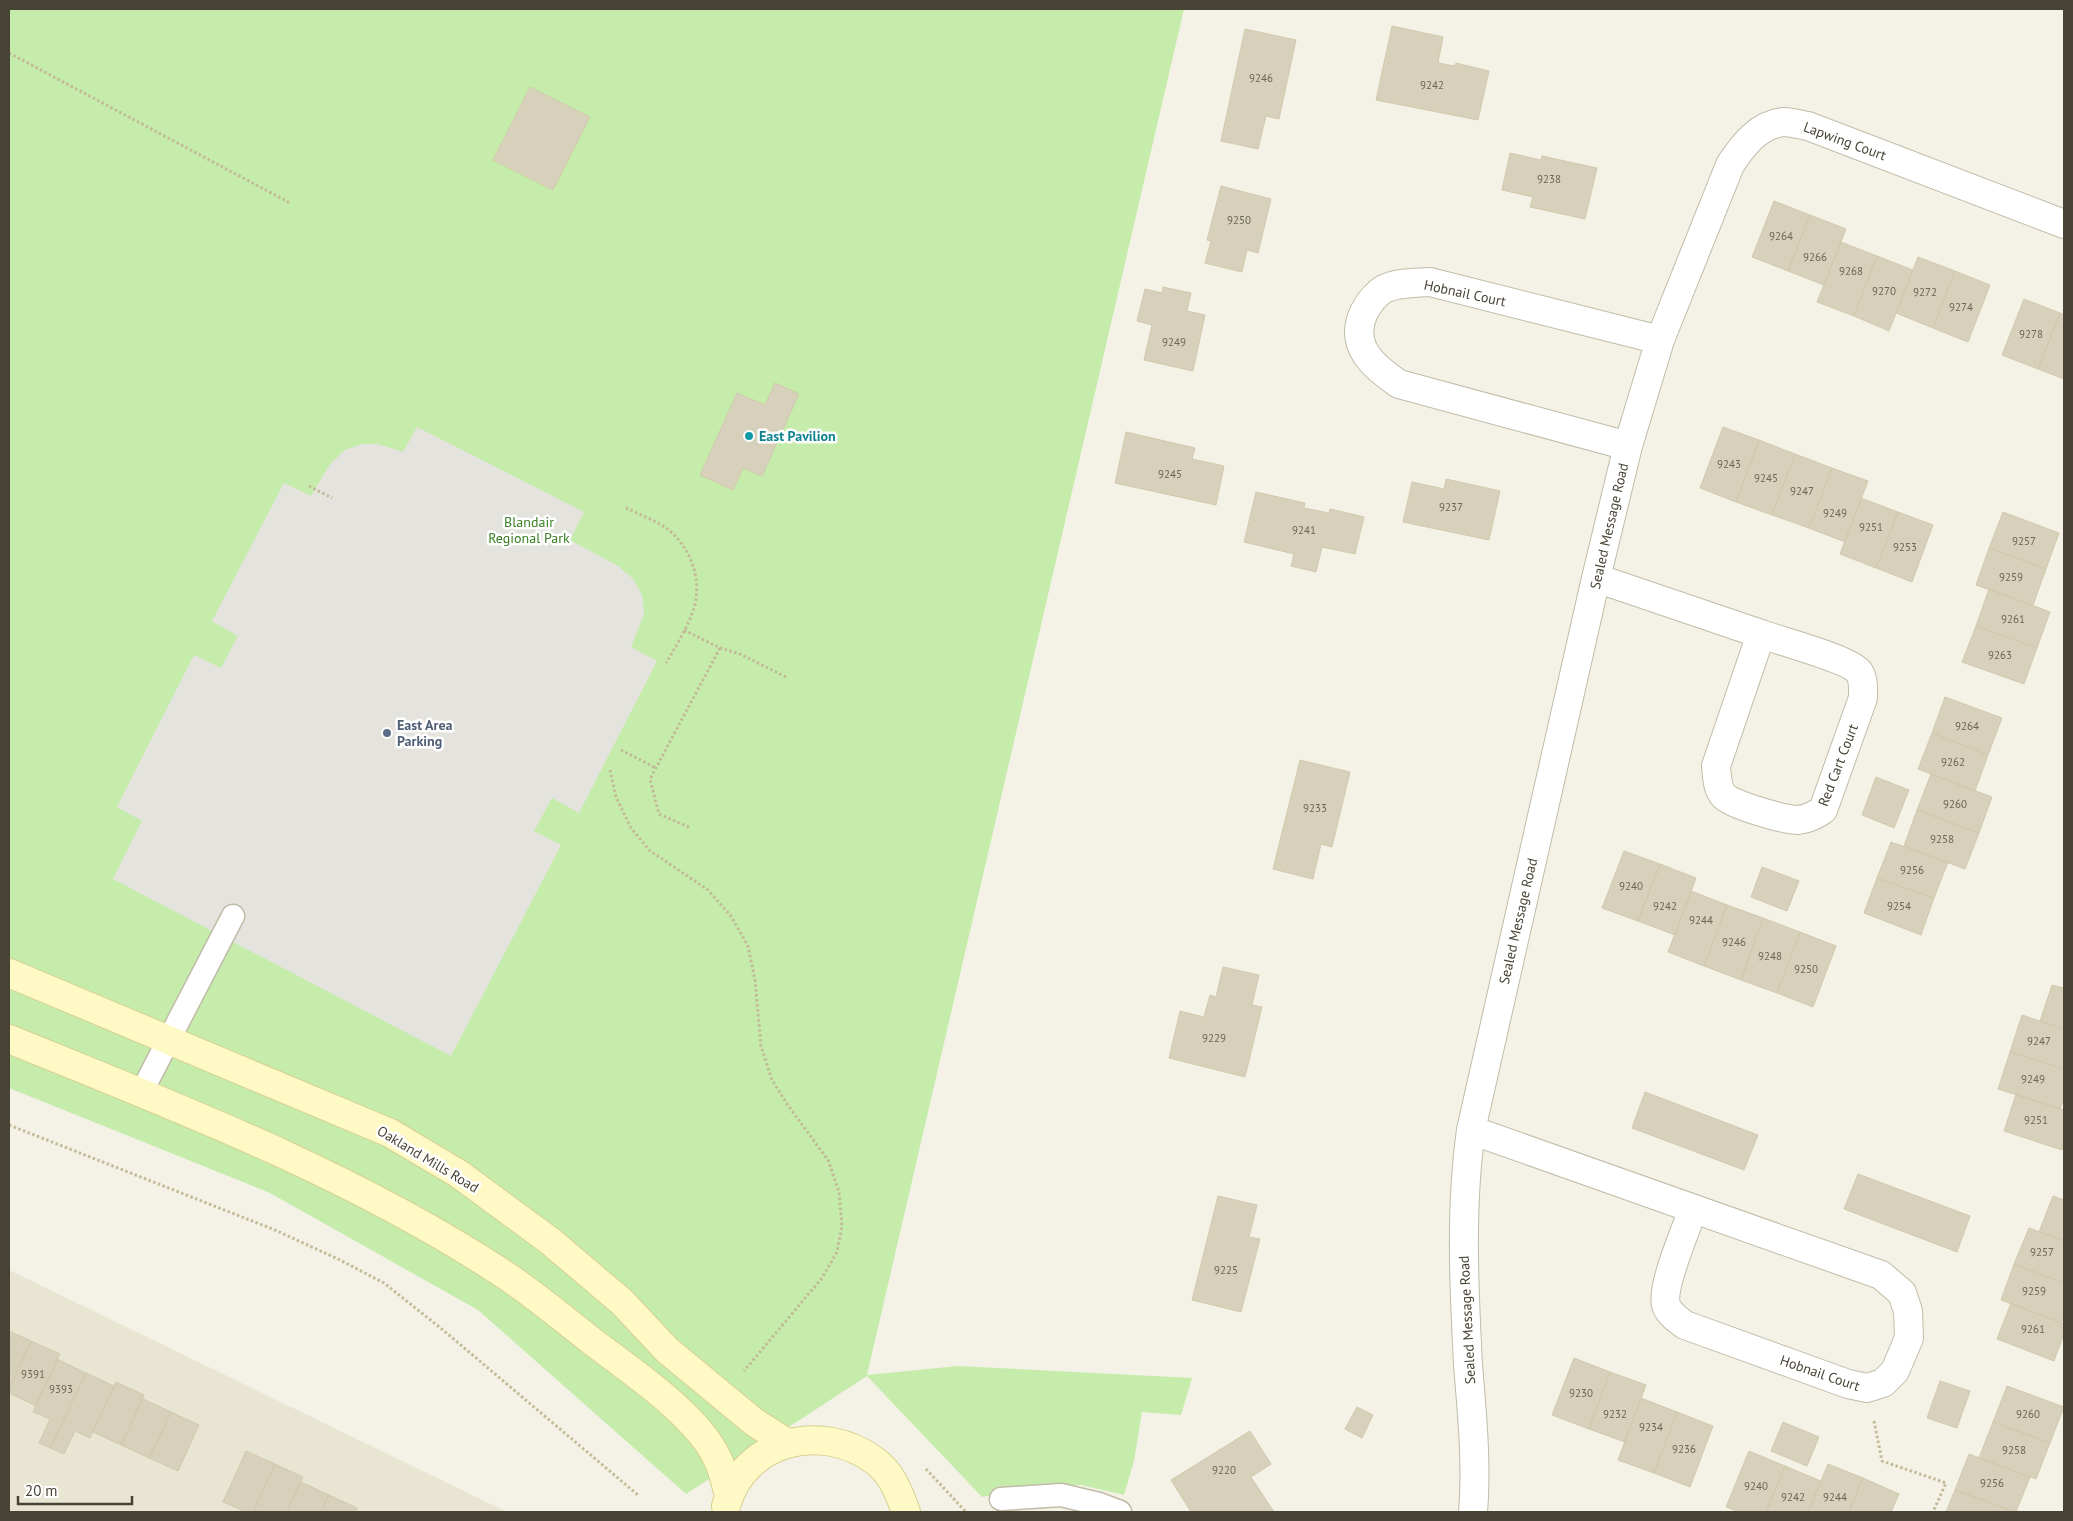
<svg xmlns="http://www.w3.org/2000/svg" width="2073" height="1521" viewBox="0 0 2073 1521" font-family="'PT Sans',sans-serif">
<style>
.residential{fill:#e9e5d3}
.green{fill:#c5ecab}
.parking{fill:#e5e3de}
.building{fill:#d7d0ba;stroke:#d2c9ad}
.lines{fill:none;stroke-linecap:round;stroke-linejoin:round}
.lane-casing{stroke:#c0bca8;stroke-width:25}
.street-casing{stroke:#c0bca8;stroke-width:30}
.secondary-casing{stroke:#d7d092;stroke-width:30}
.path{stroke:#c3ba98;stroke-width:3;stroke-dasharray:2.5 2.5;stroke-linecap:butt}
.lane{stroke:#fff;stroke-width:22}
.street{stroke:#fff;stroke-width:28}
.secondary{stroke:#fffac5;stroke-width:28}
.culture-dot{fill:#0f9aa8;stroke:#fff;stroke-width:2}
.service-dot{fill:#5c6f8a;stroke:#fff;stroke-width:2}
.labels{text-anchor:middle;stroke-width:5;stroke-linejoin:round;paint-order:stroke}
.number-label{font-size:11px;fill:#6b6656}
.street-label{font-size:14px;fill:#474334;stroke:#fff}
.culture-label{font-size:14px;font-weight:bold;fill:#0d838f;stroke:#fff;text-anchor:start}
.park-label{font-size:14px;fill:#387e23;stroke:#fff}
.service-label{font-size:14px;font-weight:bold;fill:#4e5e75;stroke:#fff;text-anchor:start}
</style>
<rect width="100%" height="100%" fill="#f4f2e6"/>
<path class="residential" d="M 9,1270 L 507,1512 L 9,1512 Z"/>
<path class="green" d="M 9,9 L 1184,9 L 867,1375 L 958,1366 L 1192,1378 L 1181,1415 L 1142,1412 L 1134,1461 L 1124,1495 L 1081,1485 L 1031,1488 L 982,1497 L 867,1376 L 686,1494 L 478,1310 L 270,1193 L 9,1088 Z"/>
<path class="parking" d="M 417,427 L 584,512 L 570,540 L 618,566 L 633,579 L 642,595 L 644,614 L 631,647 L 657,661 L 579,813 L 552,798 L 534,831 L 561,845 L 451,1056 L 113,879 L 142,821 L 117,807 L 194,655 L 221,668 L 238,636 L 212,621 L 284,483 L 311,496 L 330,464 L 345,450 L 362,444 L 378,444 L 403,452 Z"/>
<path class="building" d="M 1392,26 L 1443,37 L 1438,63 L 1455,66 L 1456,63 L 1489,71 L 1478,120 L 1376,100 Z
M 1245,29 L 1296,40 L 1279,119 L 1266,116 L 1258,149 L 1221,141 Z
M 530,87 L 590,117 L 553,190 L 493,160 Z
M 1510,153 L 1541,160 L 1542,156 L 1597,168 L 1585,219 L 1530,207 L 1533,197 L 1502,190 Z
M 1221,186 L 1271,199 L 1258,253 L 1247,250 L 1242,272 L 1205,263 L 1211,241 L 1207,240 Z
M 1774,201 L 1810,215 L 1788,271 L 1752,257 Z
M 1810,215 L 1846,229 L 1824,285 L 1788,271 Z
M 1841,242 L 1877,256 L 1854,316 L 1817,302 Z
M 1877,256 L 1913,270 L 1889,331 L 1854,316 Z
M 1918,257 L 1955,271 L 1933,328 L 1896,313 Z
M 1955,271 L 1990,285 L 1968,342 L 1933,328 Z
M 1163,287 L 1191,293 L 1187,311 L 1205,315 L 1193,371 L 1144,360 L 1152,325 L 1137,321 L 1145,289 L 1162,293 Z
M 2024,299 L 2060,313 L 2038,369 L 2002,355 Z
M 2060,313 L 2064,315 L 2064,379 L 2038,369 Z
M 775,383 L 799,394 L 762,476 L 743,468 L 733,490 L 700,475 L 737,393 L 765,405 Z
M 1723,427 L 1759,440 L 1736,502 L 1700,488 Z
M 1126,432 L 1195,448 L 1192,459 L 1224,466 L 1216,505 L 1115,483 Z
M 1759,440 L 1795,454 L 1772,515 L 1736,502 Z
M 1795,454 L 1832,468 L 1809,528 L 1772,515 Z
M 1832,468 L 1868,481 L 1845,542 L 1809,528 Z
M 1446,479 L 1500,491 L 1489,540 L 1403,522 L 1412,482 L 1444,489 Z
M 1256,492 L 1305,503 L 1304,508 L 1329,513 L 1330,509 L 1364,517 L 1355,554 L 1322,547 L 1316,572 L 1291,566 L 1294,554 L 1244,542 Z
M 1861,498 L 1898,512 L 1876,568 L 1840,554 Z
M 1898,512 L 1933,525 L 1912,582 L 1876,568 Z
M 2003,512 L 2059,533 L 2046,569 L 1989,548 Z
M 1989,548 L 2046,569 L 2033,605 L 1976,585 Z
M 1989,589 L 2050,612 L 2037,648 L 1976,626 Z
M 1976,626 L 2037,648 L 2024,684 L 1962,662 Z
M 1945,697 L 2002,718 L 1988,755 L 1932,733 Z
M 1932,733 L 1988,755 L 1975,791 L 1918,769 Z
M 1300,760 L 1350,772 L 1332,847 L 1321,844 L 1313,879 L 1273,869 Z
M 1931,774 L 1992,797 L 1979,833 L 1917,810 Z
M 1876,777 L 1909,790 L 1894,828 L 1862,815 Z
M 1917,810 L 1979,833 L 1965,869 L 1904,846 Z
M 1891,842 L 1948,862 L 1934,898 L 1877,878 Z
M 1624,851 L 1660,864 L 1638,921 L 1602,908 Z
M 1660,864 L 1696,878 L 1675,935 L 1638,921 Z
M 1762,867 L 1799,881 L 1787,911 L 1751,897 Z
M 1877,878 L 1934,898 L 1921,935 L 1864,913 Z
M 1691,891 L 1727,905 L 1704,966 L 1668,952 Z
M 1727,905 L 1763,918 L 1741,980 L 1704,966 Z
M 1763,918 L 1800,932 L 1777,993 L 1741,980 Z
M 1800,932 L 1836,946 L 1813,1007 L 1777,993 Z
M 1223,967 L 1259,975 L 1252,1005 L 1262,1007 L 1245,1077 L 1169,1058 L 1180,1011 L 1204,1017 L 1210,995 L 1216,997 Z
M 2052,985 L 2064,988 L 2064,1029 L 2040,1021 Z
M 2022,1015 L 2064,1029 L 2064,1069 L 2010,1052 Z
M 2010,1052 L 2064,1069 L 2064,1097 L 2060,1109 L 1998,1089 Z
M 1645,1092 L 1758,1135 L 1744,1170 L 1632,1128 Z
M 2016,1094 L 2064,1110 L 2064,1142 L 2062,1150 L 2004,1131 Z
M 1858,1174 L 1970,1216 L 1957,1252 L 1844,1209 Z
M 1218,1196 L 1257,1205 L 1249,1237 L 1260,1239 L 1241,1312 L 1192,1300 Z
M 2053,1196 L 2064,1200 L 2064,1241 L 2039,1232 Z
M 2029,1228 L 2064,1241 L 2064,1283 L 2014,1264 Z
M 2014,1264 L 2064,1283 L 2064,1316 L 2061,1323 L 2001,1300 Z
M 2011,1303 L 2064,1324 L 2064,1334 L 2054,1361 L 1997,1339 Z
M 9,1331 L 31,1341 L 9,1390 Z
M 31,1341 L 60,1354 L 36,1406 L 9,1393 L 9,1390 Z
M 1574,1358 L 1610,1372 L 1589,1429 L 1552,1415 Z
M 57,1359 L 86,1373 L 50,1448 L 39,1443 L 50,1419 L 33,1412 Z
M 1610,1372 L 1646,1385 L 1625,1442 L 1589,1429 Z
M 86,1373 L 114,1386 L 90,1438 L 75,1431 L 64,1454 L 50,1448 Z
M 1940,1381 L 1970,1391 L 1957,1428 L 1927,1418 Z
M 116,1382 L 144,1395 L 121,1445 L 93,1432 Z
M 2007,1386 L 2064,1407 L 2050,1443 L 1993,1422 Z
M 1641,1398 L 1677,1412 L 1654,1473 L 1618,1460 Z
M 143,1399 L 171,1412 L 149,1458 L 121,1445 Z
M 1357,1407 L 1373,1415 L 1362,1438 L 1345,1429 Z
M 171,1412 L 199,1425 L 178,1471 L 149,1458 Z
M 1677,1412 L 1713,1426 L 1690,1487 L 1654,1473 Z
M 1783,1422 L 1819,1437 L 1807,1466 L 1771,1451 Z
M 1993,1422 L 2050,1443 L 2036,1479 L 1979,1458 Z
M 1250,1431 L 1271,1464 L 1251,1477 L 1274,1512 L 1191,1512 L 1171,1480 Z
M 246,1451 L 275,1464 L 253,1512 L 246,1512 L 223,1502 Z
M 1749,1451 L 1785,1466 L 1766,1512 L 1739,1512 L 1726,1507 Z
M 1969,1454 L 2030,1477 L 2016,1512 L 1955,1490 Z
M 275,1464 L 303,1477 L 287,1512 L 253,1512 Z
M 1828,1464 L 1863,1478 L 1849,1512 L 1808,1512 Z
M 1785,1466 L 1821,1481 L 1808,1512 L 1766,1512 Z
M 1863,1478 L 1899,1494 L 1891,1512 L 1849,1512 Z
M 301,1482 L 329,1495 L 321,1512 L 287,1512 Z
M 1955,1490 L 2014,1512 L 1946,1512 Z
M 329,1495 L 357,1508 L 355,1512 L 321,1512 Z"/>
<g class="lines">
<defs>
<path id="lane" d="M 141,1093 L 233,916
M 1001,1499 L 1061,1495 L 1099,1504 L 1120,1512"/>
<path id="street" d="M 1628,446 L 1399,384 C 1374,367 1348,346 1364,312 C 1369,303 1375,294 1384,289 C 1398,282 1415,283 1430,282 L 1660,340
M 1596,578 L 1761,634 L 1716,766 C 1717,776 1717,789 1724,796 C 1732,805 1785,820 1798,820 C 1808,819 1815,815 1823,810 L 1863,698 C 1863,690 1864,679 1859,672 C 1849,659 1780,641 1761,634
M 1471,1130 L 1881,1275 L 1902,1293 L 1908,1311 L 1909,1338 L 1895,1371 L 1883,1383 L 1867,1388 L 1848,1384 L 1685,1325 C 1678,1320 1669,1314 1666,1305 C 1661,1286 1686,1230 1693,1209
M 1473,1512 C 1477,1464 1472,1413 1468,1365 C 1464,1286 1460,1208 1471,1130 L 1596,578 L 1628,446 L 1660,340 L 1730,165 C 1743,145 1759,124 1784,122 C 1792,122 1801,125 1808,126 L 2064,224"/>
<path id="secondary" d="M 9,973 L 390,1133 L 459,1174 L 550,1241 L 622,1302 L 667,1350 L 754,1422 L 787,1443
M 9,1039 C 176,1107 347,1172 499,1271 C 532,1292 562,1318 593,1342 C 631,1371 697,1415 717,1458 C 723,1469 725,1483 729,1495
M 726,1506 C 744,1440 822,1421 875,1461 C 892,1473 899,1493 906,1512"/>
</defs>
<use href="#lane" class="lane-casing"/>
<use href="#street" class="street-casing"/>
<use href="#secondary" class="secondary-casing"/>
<path class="path" d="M 9,53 L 290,203
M 309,486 L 332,498
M 626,508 C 640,515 658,521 670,531 C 692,550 702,581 694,608 C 688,627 676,646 666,663
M 684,630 L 720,648 L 740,654 L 786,677
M 621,750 L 656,768
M 610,770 L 616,797 L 631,828 L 649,850 L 708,890 L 731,916 L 748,946 L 755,980 L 761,1046 L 772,1080 L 787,1104 L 828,1160 L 839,1192 L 842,1226 L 837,1252 L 822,1278 L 744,1371
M 689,827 L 659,814 L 650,779 L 720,648
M 9,1125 L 275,1230 L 338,1259 L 384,1283 L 443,1330 L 638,1495
M 1874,1421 L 1882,1461 L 1946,1483 L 1933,1512
M 926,1469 L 966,1512"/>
<use href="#lane" class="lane"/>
<use href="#street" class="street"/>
<use href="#secondary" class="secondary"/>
</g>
<circle class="culture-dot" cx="749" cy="436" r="5"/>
<circle class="service-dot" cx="387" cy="733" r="5"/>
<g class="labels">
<g class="number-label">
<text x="1261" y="82">9246</text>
<text x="1432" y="89">9242</text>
<text x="1549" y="183">9238</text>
<text x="1239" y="224">9250</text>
<text x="1781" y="240">9264</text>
<text x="1815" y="261">9266</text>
<text x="1851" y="275">9268</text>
<text x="1884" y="295">9270</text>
<text x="1925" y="296">9272</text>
<text x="1961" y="311">9274</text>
<text x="2031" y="338">9278</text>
<text x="1174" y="346">9249</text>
<text x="1729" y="468">9243</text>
<text x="1170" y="478">9245</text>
<text x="1766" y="482">9245</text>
<text x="1802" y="495">9247</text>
<text x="1451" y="511">9237</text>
<text x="1835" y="517">9249</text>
<text x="1871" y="531">9251</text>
<text x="1304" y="534">9241</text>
<text x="2024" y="545">9257</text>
<text x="1905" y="551">9253</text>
<text x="2011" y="581">9259</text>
<text x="2013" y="623">9261</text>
<text x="2000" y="659">9263</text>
<text x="1967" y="730">9264</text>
<text x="1953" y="766">9262</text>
<text x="1955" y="808">9260</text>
<text x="1315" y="812">9233</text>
<text x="1942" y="843">9258</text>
<text x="1912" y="874">9256</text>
<text x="1631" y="890">9240</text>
<text x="1665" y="910">9242</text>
<text x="1899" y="910">9254</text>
<text x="1701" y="924">9244</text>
<text x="1734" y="946">9246</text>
<text x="1770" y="960">9248</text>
<text x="1806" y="973">9250</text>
<text x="1214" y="1042">9229</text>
<text x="2039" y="1045">9247</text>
<text x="2033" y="1083">9249</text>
<text x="2036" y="1124">9251</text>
<text x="2042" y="1256">9257</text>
<text x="1226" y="1274">9225</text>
<text x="2034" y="1295">9259</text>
<text x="2033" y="1333">9261</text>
<text x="33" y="1378">9391</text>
<text x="61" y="1393">9393</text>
<text x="1581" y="1397">9230</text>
<text x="1615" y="1418">9232</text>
<text x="2028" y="1418">9260</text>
<text x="1651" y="1431">9234</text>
<text x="1684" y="1453">9236</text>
<text x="2014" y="1454">9258</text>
<text x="1224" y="1474">9220</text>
<text x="1992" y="1487">9256</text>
<text x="1756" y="1490">9240</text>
<text x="1793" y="1501">9242</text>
<text x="1835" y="1501">9244</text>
</g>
<g class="street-label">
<text transform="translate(1845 141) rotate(20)" y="5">Lapwing Court</text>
<text transform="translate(1465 293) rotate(12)" y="5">Hobnail Court</text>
<text transform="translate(1609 526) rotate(-77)" y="5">Sealed Message Road</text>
<text transform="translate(1838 765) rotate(-69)" y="5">Red Cart Court</text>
<text transform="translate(1518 921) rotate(-77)" y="5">Sealed Message Road</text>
<text transform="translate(428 1159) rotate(31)" y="5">Oakland Mills Road</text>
<text transform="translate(1467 1320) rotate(-93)" y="5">Sealed Message Road</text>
<text transform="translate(1820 1373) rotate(19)" y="5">Hobnail Court</text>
</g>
<g class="culture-label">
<text x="759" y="441">East Pavilion</text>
</g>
<g class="park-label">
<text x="529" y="527">Blandair<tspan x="529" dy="16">Regional Park</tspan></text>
</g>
<g class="service-label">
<text x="397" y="730">East Area<tspan x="397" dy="16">Parking</tspan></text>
</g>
</g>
<rect width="2073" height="1521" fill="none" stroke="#474334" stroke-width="20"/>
<path d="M18 1496v8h114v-8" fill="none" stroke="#474334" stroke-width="2.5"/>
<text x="25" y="1496" font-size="15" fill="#474334" stroke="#ffffff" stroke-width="4" paint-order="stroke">20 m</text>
</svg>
